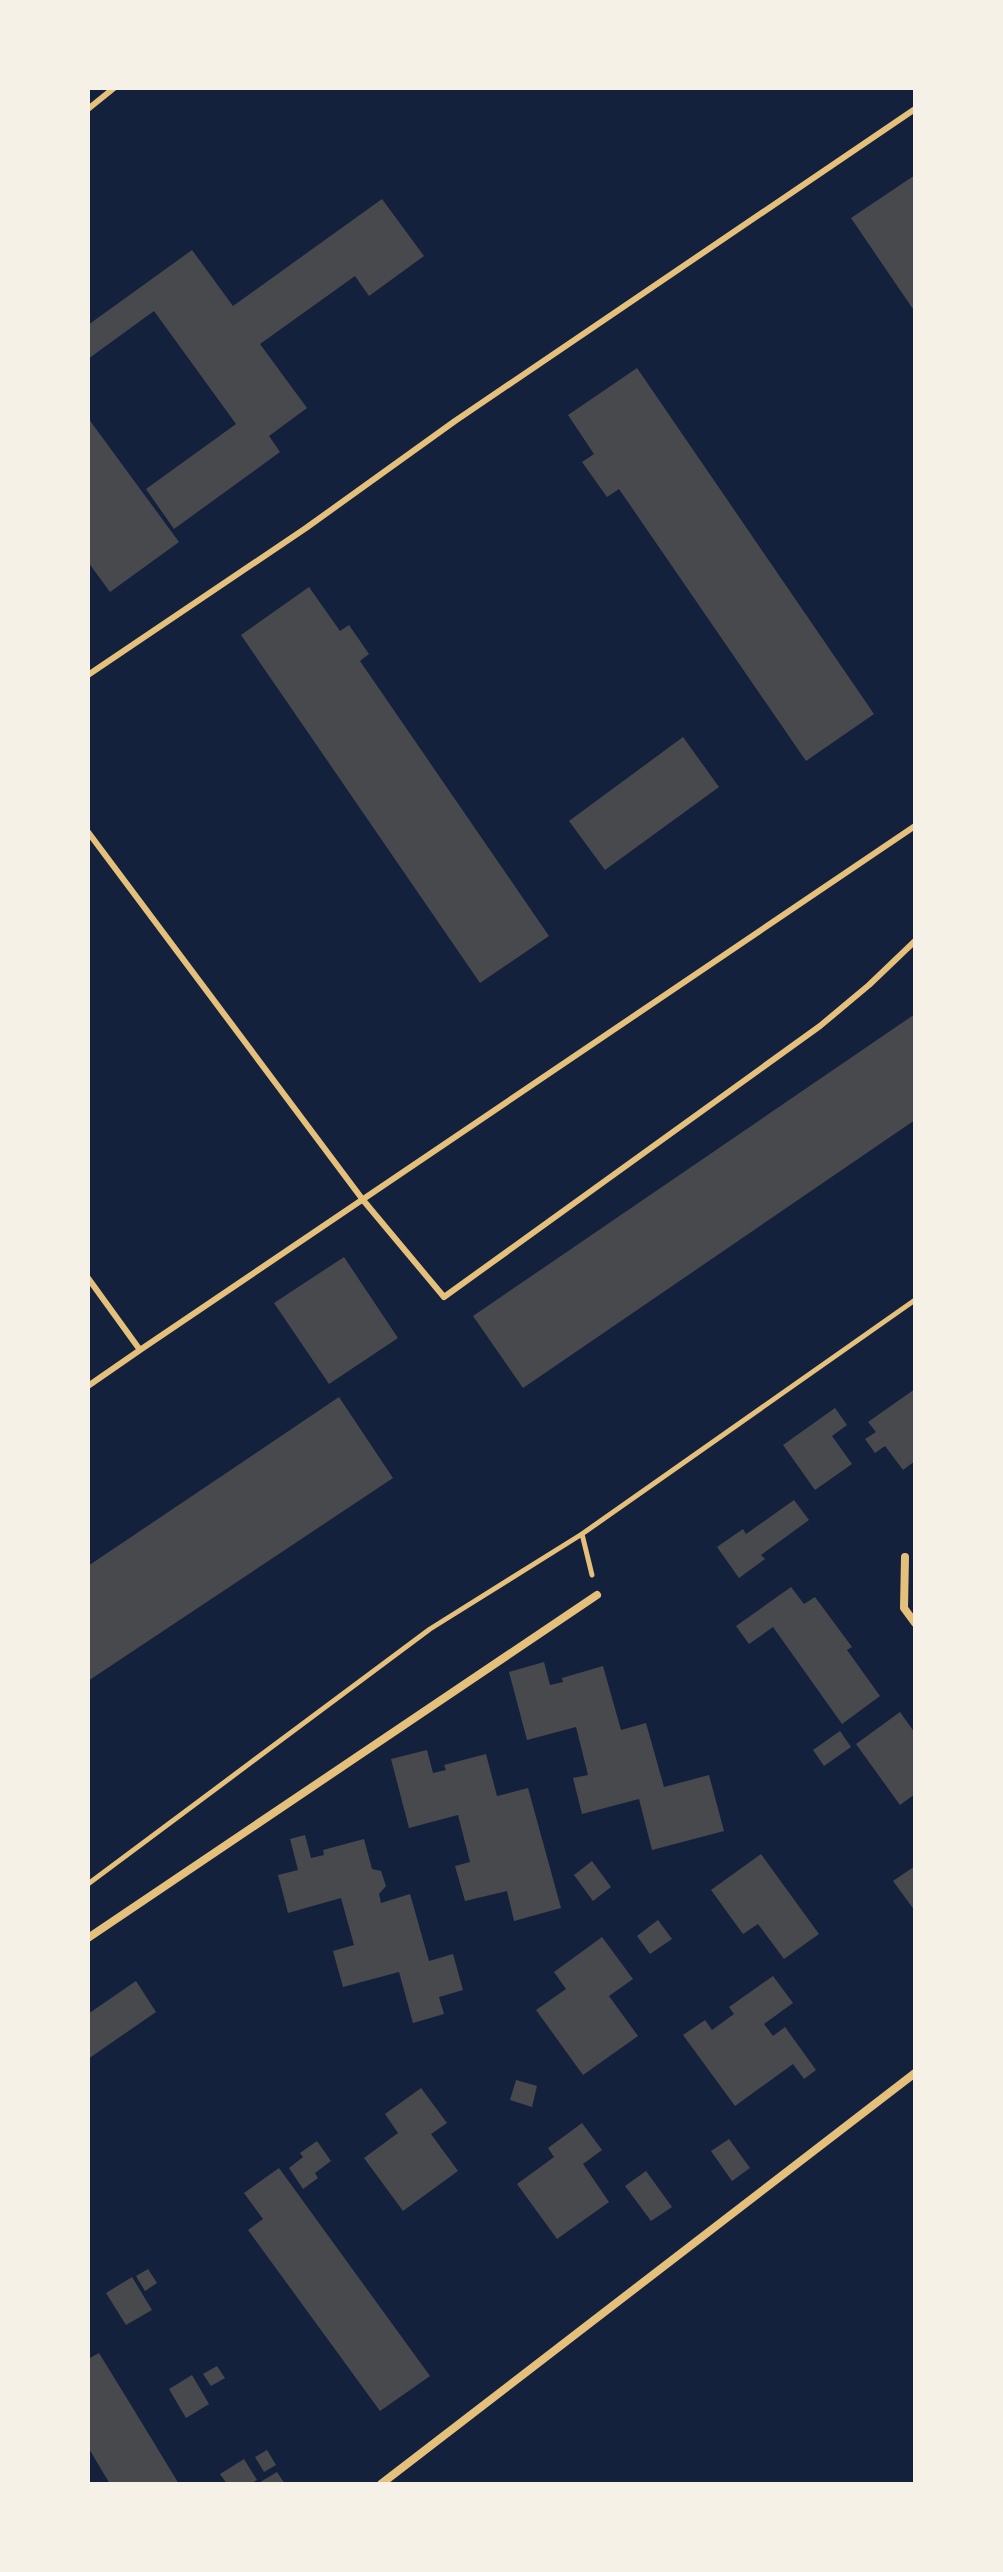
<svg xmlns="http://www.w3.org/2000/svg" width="1003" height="2572" viewBox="0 0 1003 2572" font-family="'Nunito Sans',sans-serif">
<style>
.building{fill:#48494c}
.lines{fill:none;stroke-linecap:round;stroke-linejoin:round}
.path{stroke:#e5c07b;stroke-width:5}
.service{stroke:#e5c07b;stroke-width:6}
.minor{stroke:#e5c07b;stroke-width:8}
</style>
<rect width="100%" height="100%" fill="#14213d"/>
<path class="building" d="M 915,175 L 915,312 L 851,218 Z
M 382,199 L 424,256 L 369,296 L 355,276 L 260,344 L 307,408 L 269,436 L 280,452 L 174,529 L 146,489 L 236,424 L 154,311 L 88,359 L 88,325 L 192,250 L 233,306 Z
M 637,368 L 874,714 L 806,761 L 619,489 L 607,497 L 582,462 L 594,454 L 568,415 Z
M 88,418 L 179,542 L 110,592 L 88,562 Z
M 309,587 L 340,631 L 349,625 L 369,654 L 360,661 L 549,936 L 480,983 L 241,635 Z
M 683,737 L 719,787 L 605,870 L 569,821 Z
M 915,1014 L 915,1120 L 523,1388 L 473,1316 Z
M 344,1257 L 398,1338 L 329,1384 L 274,1303 Z
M 915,1389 L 915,1461 L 903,1470 L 885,1446 L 875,1453 L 865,1439 L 876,1432 L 868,1422 Z
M 339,1397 L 393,1478 L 88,1681 L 88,1566 Z
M 835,1408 L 847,1425 L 832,1436 L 852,1464 L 815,1490 L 783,1445 Z
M 794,1500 L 809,1520 L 761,1555 L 765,1559 L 739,1578 L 717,1547 L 743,1529 L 746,1534 Z
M 791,1587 L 804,1604 L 815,1597 L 852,1647 L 847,1650 L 880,1696 L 842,1724 L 773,1627 L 749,1644 L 736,1626 Z
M 544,1662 L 550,1685 L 563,1682 L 562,1678 L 603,1666 L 621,1730 L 646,1723 L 664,1787 L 709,1775 L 724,1831 L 652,1850 L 639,1799 L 582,1814 L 573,1778 L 588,1775 L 576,1727 L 527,1740 L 509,1672 Z
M 900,1712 L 915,1733 L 915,1794 L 900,1805 L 856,1744 Z
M 840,1731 L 851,1747 L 824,1766 L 813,1750 Z
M 427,1750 L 433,1773 L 446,1770 L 444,1765 L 486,1754 L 497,1796 L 528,1788 L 561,1908 L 514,1921 L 507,1891 L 465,1901 L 455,1866 L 470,1862 L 458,1815 L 409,1828 L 391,1759 Z
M 305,1835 L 311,1858 L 324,1855 L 323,1850 L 364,1839 L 372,1869 L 381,1871 L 386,1886 L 379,1894 L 381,1903 L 410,1894 L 429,1961 L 453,1954 L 463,1990 L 439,1997 L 444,2014 L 413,2023 L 399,1972 L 343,1987 L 333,1951 L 354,1945 L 341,1898 L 288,1913 L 278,1875 L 298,1870 L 290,1839 Z
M 761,1854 L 819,1934 L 784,1959 L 758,1924 L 743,1934 L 711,1890 Z
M 592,1861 L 611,1887 L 593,1901 L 574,1875 Z
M 915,1866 L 915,1911 L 893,1881 Z
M 658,1920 L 672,1939 L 650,1954 L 637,1936 Z
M 602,1937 L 633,1979 L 609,1996 L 638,2036 L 583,2075 L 536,2010 L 566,1989 L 554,1972 Z
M 773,1976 L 793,2003 L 764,2024 L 773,2036 L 785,2027 L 816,2070 L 804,2079 L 793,2064 L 735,2106 L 683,2035 L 705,2020 L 712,2030 L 734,2014 L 729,2007 Z
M 136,1981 L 156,2012 L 88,2059 L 88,2014 Z
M 516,2080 L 537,2086 L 532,2107 L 510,2100 Z
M 421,2088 L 447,2123 L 431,2134 L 458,2171 L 403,2211 L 364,2158 L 398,2133 L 385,2114 Z
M 582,2123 L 602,2150 L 583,2164 L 609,2202 L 557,2239 L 517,2184 L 554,2157 L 548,2148 Z
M 729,2139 L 750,2168 L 732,2181 L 711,2151 Z
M 317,2141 L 331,2161 L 315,2173 L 318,2178 L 303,2189 L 289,2168 L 303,2157 L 300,2153 Z
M 279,2168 L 430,2376 L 380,2411 L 248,2230 L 263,2219 L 244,2193 Z
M 646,2171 L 672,2207 L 651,2221 L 625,2186 Z
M 148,2269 L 157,2283 L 145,2291 L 136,2276 Z
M 132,2277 L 152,2310 L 126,2325 L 106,2293 Z
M 99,2353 L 134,2410 L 179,2484 L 110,2484 L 101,2469 L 88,2447 L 88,2359 Z
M 217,2366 L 225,2378 L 211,2386 L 203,2374 Z
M 192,2375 L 209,2404 L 186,2418 L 169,2389 Z
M 267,2450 L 276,2465 L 264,2472 L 255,2457 Z
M 244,2459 L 257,2480 L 250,2484 L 227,2484 L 220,2474 Z
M 277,2472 L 285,2484 L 257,2484 Z"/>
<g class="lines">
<path class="path" d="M 582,1534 L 592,1575
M 88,1884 L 430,1629 L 582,1534 L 915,1300"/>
<path class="service" d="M 88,109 L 114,88
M 88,675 L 306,528 L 455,421 L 915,109
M 88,832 L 363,1200 L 444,1297 L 820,1026 L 869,985 L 915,941
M 88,1278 L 140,1350 L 88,1386
M 140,1350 L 915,826"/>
<path class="minor" d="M 905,1557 L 904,1608 L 915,1623
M 88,1938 L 597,1595
M 381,2484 L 915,2073"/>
</g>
<rect width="1003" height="2572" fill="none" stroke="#f6f1e7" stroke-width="180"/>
</svg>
